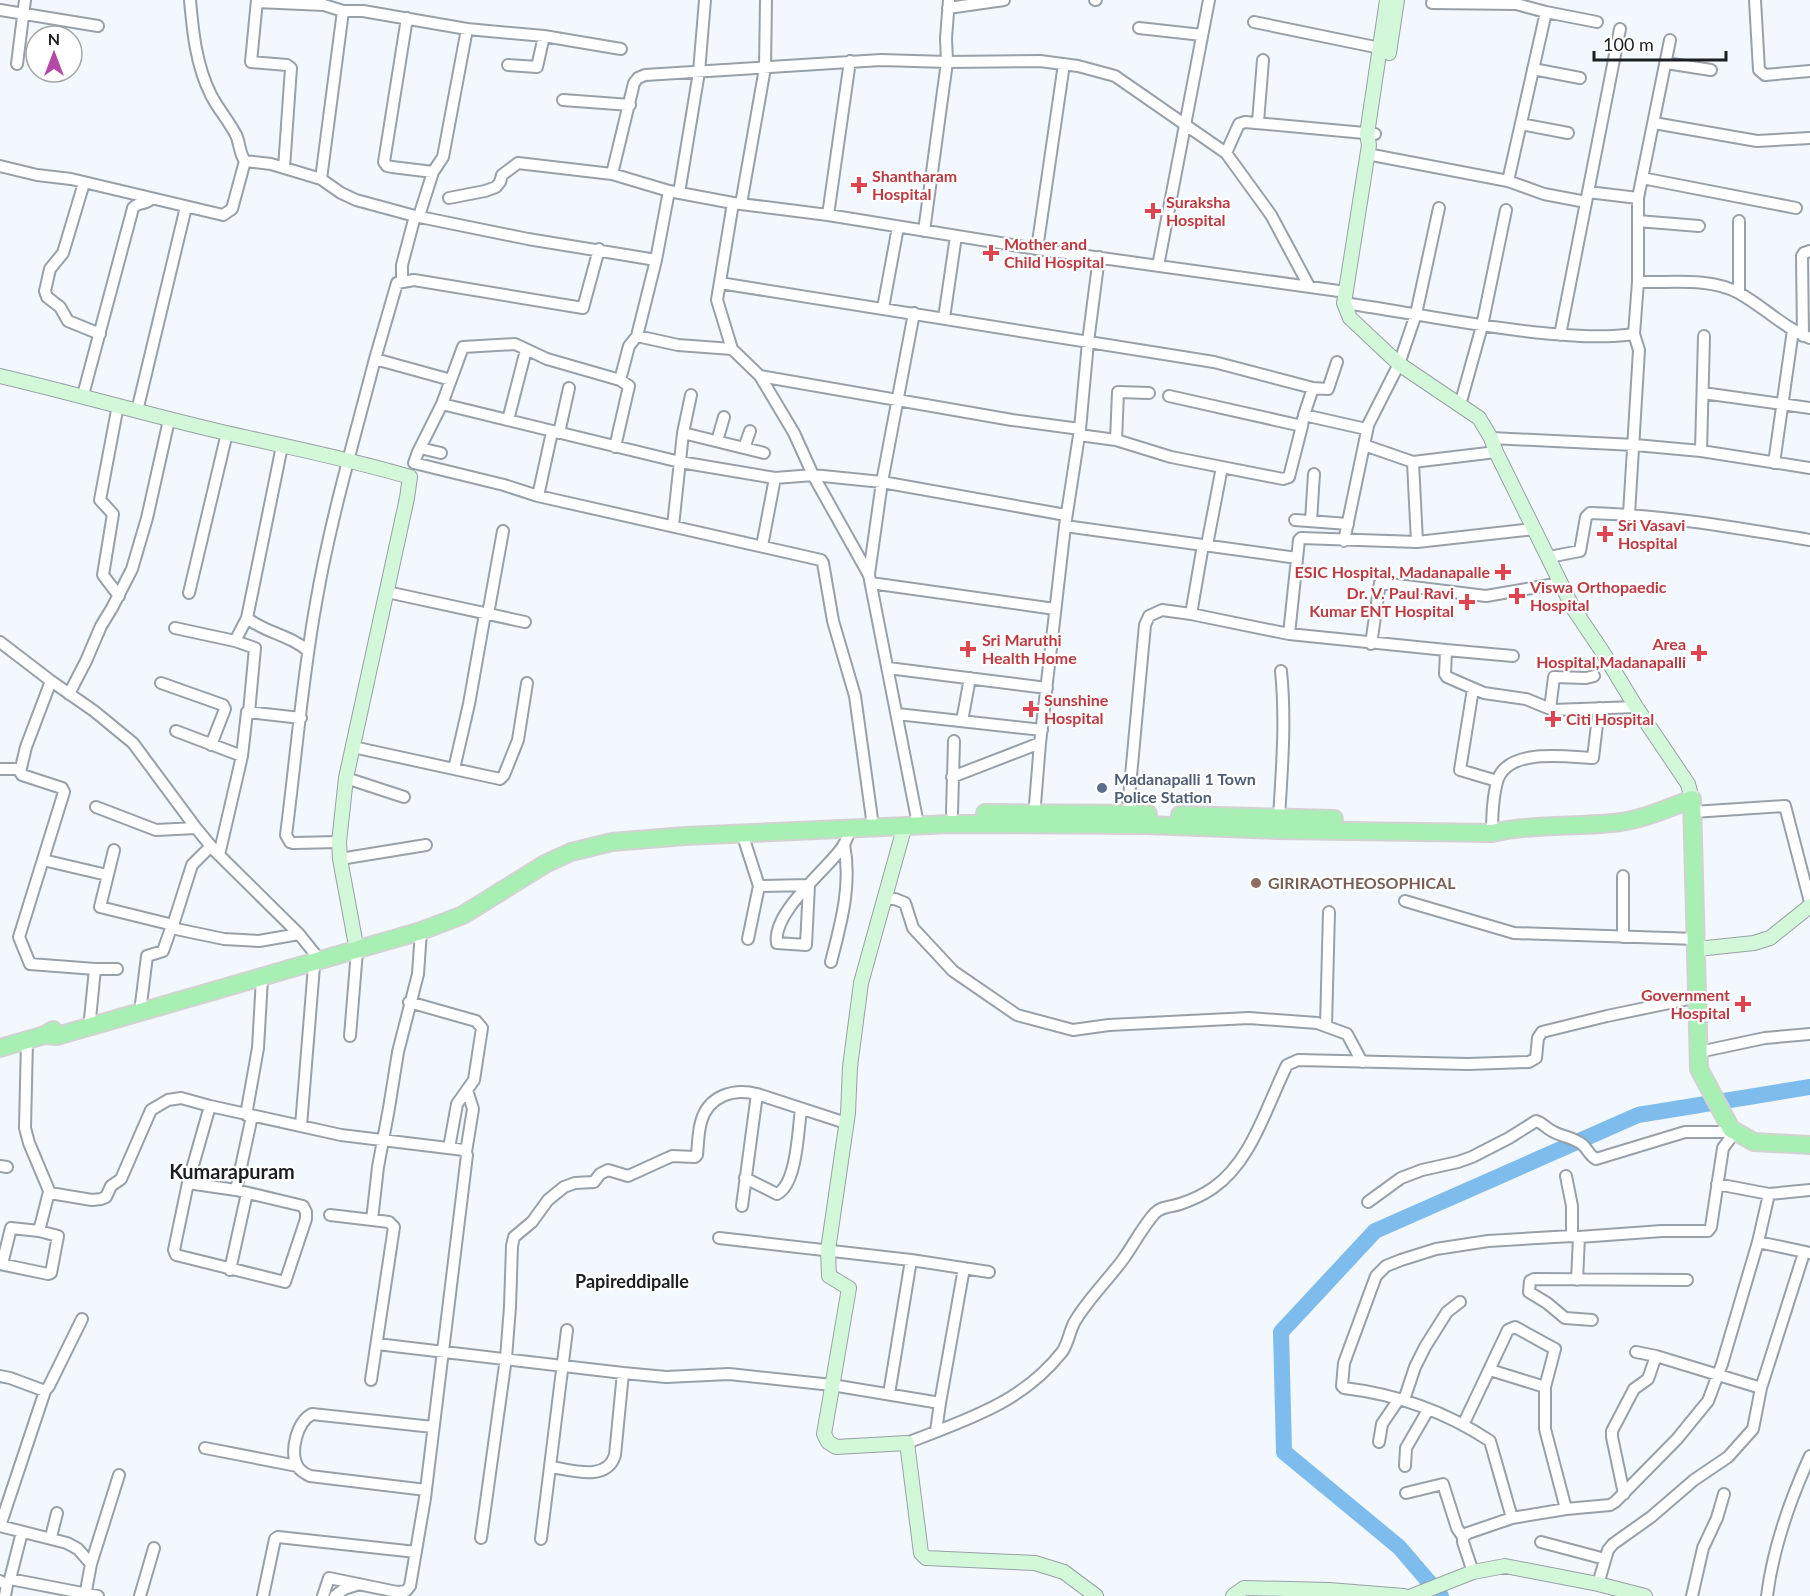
<svg xmlns="http://www.w3.org/2000/svg" width="1810" height="1596" viewBox="0 0 1810 1596" font-family="Lato,sans-serif">
<style>
.lines{fill:none;stroke-linecap:round;stroke-linejoin:round}
.river{stroke:#7dbced;stroke-width:16}
.street-casing{stroke:#98a0a9;stroke-width:14}
.secondary-casing{stroke:#98a0a9;stroke-width:16}
.primary-casing{stroke:#d2d2d3;stroke-width:20}
.street{stroke:#fff;stroke-width:10}
.secondary{stroke:#d3f7d9;stroke-width:14}
.primary{stroke:#a7efb2;stroke-width:16}
.health-dot{fill:#e0444e;stroke:#fff;stroke-width:2}
.service-dot{fill:#5c6f8a;stroke:#fff;stroke-width:2}
.education-dot{fill:#8d6e63;stroke:#fff;stroke-width:2}
.labels{text-anchor:middle;stroke-width:4.5;stroke-linejoin:round;paint-order:stroke}
.health-label{font-size:16px;font-weight:bold;fill:#be3a42;stroke:#fff;text-anchor:start}
.service-label{font-size:16px;font-weight:bold;fill:#4e5e75;stroke:#fff;text-anchor:start}
.education-label{font-size:16px;font-weight:bold;fill:#785e54;stroke:#fff;text-anchor:start}
.neighbourhood-label{font-size:18px;font-weight:bold;fill:#1c1f22;stroke:#fff}
.quarter-label{font-size:20px;font-weight:bold;fill:#1c1f22;stroke:#fff}
</style>
<rect width="100%" height="100%" fill="#f3f8fe"/>
<g class="lines">
<path class="river" d="M 1441,1596 L 1399,1547 L 1284,1452 L 1281,1332 L 1375,1231 L 1638,1115 L 1810,1087"/>
<defs>
<path id="street" d="M 190,0 C 193,33 196,65 211,95 C 218,109 229,121 236,135 C 240,143 239,153 245,161 L 271,164 L 321,179 L 341,193 L 356,200 L 415,216 L 528,239 L 656,260
M 257,0 L 251,62 L 287,65 L 291,68 L 284,168
M 949,0 L 946,38 L 947,62 L 1040,61 L 1078,66 L 1115,76 L 1226,153 L 1271,215 L 1309,286
M 1095,0 L 1096,0
M 1755,0 L 1759,70 L 1765,75 L 1810,71
M 257,2 L 324,5 L 343,11 L 363,11 L 467,29 L 544,36 L 621,49
M 1432,3 L 1516,4 L 1546,12 L 1597,22
M 948,8 L 1004,0
M 0,10 L 98,26
M 407,18 L 384,162 L 387,166 L 392,167 L 433,172
M 1254,22 L 1380,48
M 1139,28 L 1202,35
M 1666,63 L 1711,70
M 17,64 L 25,0
M 508,65 L 537,67 L 544,36
M 1533,69 L 1580,78
M 563,100 L 630,105
M 1258,122 L 1263,60
M 1654,123 L 1757,141 L 1810,138
M 1521,124 L 1568,133
M 1226,153 L 1239,124 L 1245,122 L 1375,134
M 1367,154 L 1508,181 L 1544,194 L 1586,202
M 0,166 L 37,175 L 71,179 L 223,215 L 232,209 L 245,161
M 612,174 L 634,83 L 638,78 L 645,75 L 881,60 L 947,62 L 924,231
M 1642,178 L 1796,208
M 321,179 L 343,11
M 1508,181 L 1546,12
M 84,183 L 63,253 L 50,269 L 45,291 L 47,297 L 60,307 L 68,321 L 100,334
M 1588,192 L 1638,198 L 1670,40
M 679,193 L 699,72 L 705,0
M 449,198 L 485,191 L 496,187 L 500,182 L 502,175 L 518,163 L 612,174 L 669,191 L 733,203
M 1638,198 L 1638,282 C 1670,283 1710,277 1739,293 C 1764,307 1784,328 1810,338
M 741,204 L 765,68 L 766,0
M 828,215 L 850,61
M 419,216 L 433,172 L 443,157 L 467,29
M 1638,221 L 1699,226
M 1739,221 L 1739,293
M 1037,249 L 1064,64
M 1158,266 L 1209,0
M 402,282 L 402,265 L 415,216
M 720,283 L 1214,362 L 1313,388
M 1344,303 C 1407,312 1469,325 1532,332 C 1566,335 1600,339 1634,334 L 1638,282
M 883,308 L 898,227
M 944,318 L 956,236
M 1560,335 L 1620,29
M 637,336 L 678,345 L 732,349
M 1803,336 L 1802,256 L 1804,253 L 1810,251
M 1337,362 L 1328,389 L 1313,388 L 1304,415 L 1366,429 L 1399,364 L 1416,314 L 1439,208
M 760,376 L 1012,420 L 1080,429
M 451,380 L 375,359 L 397,283 L 414,280 L 583,308 L 599,249
M 620,380 L 629,346 L 637,336 L 656,260 L 669,191
M 1703,393 L 1810,408
M 83,395 L 133,208 C 137,202 145,205 151,199
M 1169,396 L 1302,426 L 1303,419
M 442,404 L 418,452 L 414,463 L 504,485 L 538,496 L 821,560 L 823,563 L 833,621 L 855,696 L 872,819
M 118,405 L 100,500 L 113,514 L 103,575 L 119,596
M 1460,405 L 1482,326 L 1506,210
M 137,411 L 186,207
M 508,420 L 526,350
M 559,433 L 569,388
M 683,433 L 764,453
M 1079,435 L 1116,440 L 1171,457 L 1283,479 L 1289,477 L 1302,426
M 1491,438 L 1635,445 L 1701,451 L 1810,468
M 1116,440 L 1118,392 L 1149,393
M 717,441 L 724,417
M 1364,445 L 1413,462
M 615,447 L 629,386 L 620,380 L 547,359 L 515,344 L 463,347 L 442,404 L 680,462 L 775,478 L 813,475 L 882,482 L 1066,515
M 420,448 L 441,453
M 744,448 L 750,431
M 1701,451 L 1704,336
M 1774,463 L 1793,330
M 538,496 L 552,432
M 1629,514 L 1639,350 L 1634,334
M 1295,520 L 1348,524
M 1311,521 L 1314,474
M 673,526 L 683,433 L 691,395
M 1065,526 L 1297,558
M 1344,541 L 1368,426
M 1417,542 L 1413,462 L 1496,452
M 1207,545 L 1222,467
M 762,546 L 775,478
M 1549,557 L 1580,551 L 1586,517 L 1590,513 C 1664,515 1737,528 1810,540
M 869,574 L 882,482 L 914,313
M 871,583 L 1055,609
M 387,592 L 525,622
M 189,593 L 227,433
M 488,614 L 503,531
M 1191,614 L 1203,545
M 247,618 C 265,633 291,635 308,651
M 175,628 L 235,641 L 255,648 L 249,712
M 1289,634 L 1299,540 L 1301,538 L 1417,542 L 1534,529
M 235,641 L 247,618 L 282,446
M 0,642 L 51,681 L 94,711 L 133,743 L 196,828 L 215,851 L 299,934 L 315,954 L 301,1126
M 1371,644 L 1380,583 L 1486,596 L 1561,583
M 1446,650 L 1513,656
M 888,668 L 1047,688
M 51,681 L 26,747 L 20,772 L 22,775 L 62,788 L 64,792 L 19,937 L 30,964 L 95,969
M 161,683 L 223,705 L 225,709 L 211,745
M 1473,689 L 1460,770 L 1497,781
M 69,694 L 86,661 L 101,626 L 112,608 L 132,569 L 147,518 L 169,420
M 1550,709 L 1554,677 L 1586,678 L 1594,676
M 897,714 L 1042,730
M 962,721 L 970,678
M 176,731 L 242,756 L 219,855
M 353,747 L 500,779 L 504,775 L 518,740 L 527,683
M 242,756 L 247,712 L 301,718
M 0,769 L 21,769
M 454,769 L 469,704 L 485,614
M 952,777 L 1040,743
M 346,778 L 404,797
M 96,807 L 156,830 L 196,828
M 1693,812 L 1785,806 L 1810,902
M 952,813 L 954,741
M 1034,817 L 1040,743 L 1065,526 L 1080,429 L 1088,342 L 1099,257
M 1279,817 C 1282,768 1286,720 1281,671
M 1127,819 L 1145,625 L 1149,616 L 1162,610 L 1191,614 L 1289,634 L 1446,650 L 1445,674 L 1447,677 L 1484,693 L 1526,699 L 1553,710 L 1636,707
M 918,824 L 869,575 L 813,475 L 794,433 L 760,376 L 732,349 L 717,300 L 733,203 L 828,215 L 1037,249 L 1346,292
M 742,833 L 759,886 L 748,939
M 1492,833 C 1492,817 1493,797 1497,782 C 1506,747 1567,757 1593,758 L 1599,708
M 339,842 L 293,843 L 290,842 L 286,835 C 296,758 302,680 316,603 C 330,521 354,440 375,359
M 114,850 L 100,907 L 173,925 L 192,865 L 211,846
M 340,859 L 426,845
M 43,860 L 107,875
M 1623,876 L 1623,937
M 759,886 L 809,885 L 806,945 L 777,943 C 772,913 824,872 841,849 C 846,843 848,835 851,828
M 884,899 L 895,899 L 905,903 L 913,928 L 953,971 L 1017,1015 L 1073,1030 L 1109,1025 L 1249,1018 L 1317,1023 L 1347,1034 L 1362,1062
M 1405,901 L 1514,933 L 1697,939
M 173,925 L 176,929 L 224,939 L 259,941 L 299,934
M 831,962 C 841,923 852,885 844,844
M 409,1002 L 476,1021 L 482,1028 L 474,1080 L 457,1104 L 449,1148
M 141,1004 L 147,956 L 163,951 L 170,931 L 175,927
M 90,1019 L 95,969 L 117,969
M 1326,1026 L 1329,912
M 350,1036 L 357,951
M 27,1040 L 25,1128 L 29,1143 L 50,1193 L 92,1200 L 101,1199 L 106,1197 L 111,1186 L 121,1179 L 151,1110 L 168,1100 L 181,1098 L 210,1106
M 1699,1052 L 1765,1038 L 1810,1034
M 246,1115 L 258,1048 L 262,978
M 466,1152 L 473,1109 L 467,1090
M 0,1166 L 7,1167
M 1566,1176 L 1572,1206 L 1572,1236
M 745,1178 L 777,1194 C 797,1184 798,1131 801,1109
M 188,1183 L 236,1190 L 303,1206 L 306,1212 L 306,1219 L 285,1282 L 176,1255 L 174,1250 L 188,1183 L 210,1106 L 341,1135 L 464,1150 L 467,1155 L 425,1498 L 410,1586 L 406,1591 L 397,1592 L 329,1578 L 323,1596
M 1717,1184 L 1769,1194 L 1810,1190
M 236,1190 L 252,1116
M 1368,1202 L 1401,1178 L 1422,1170 L 1458,1162 L 1472,1157 L 1509,1138 L 1536,1121 C 1543,1123 1546,1128 1552,1131 C 1562,1137 1574,1137 1583,1145 C 1588,1150 1590,1156 1596,1159 L 1685,1132 L 1723,1132 L 1731,1129
M 742,1206 L 757,1094
M 330,1215 L 389,1222 L 394,1227 L 371,1380
M 372,1220 L 378,1167 L 389,1108 L 398,1052 L 418,974 L 421,931
M 39,1231 L 49,1192
M 719,1238 L 911,1260 L 989,1272
M 1758,1242 L 1810,1253
M 0,1264 L 48,1274 L 51,1273 L 58,1236 L 39,1231 L 11,1228 L 2,1264
M 230,1270 L 247,1193
M 1577,1280 L 1579,1237
M 1592,1320 L 1565,1318 L 1547,1303 L 1529,1292 L 1530,1281 L 1534,1279 L 1687,1280
M 377,1344 L 623,1373 L 666,1377 L 729,1374 L 832,1385 L 940,1403 L 936,1431
M 1636,1352 L 1656,1356 L 1761,1388
M 1490,1370 L 1545,1387
M 0,1376 L 10,1378 L 45,1391 L 49,1386 L 82,1319
M 889,1394 L 911,1260
M 1404,1400 L 1415,1367 L 1425,1347 L 1447,1312 L 1460,1302
M 940,1403 L 964,1268
M 1463,1425 L 1508,1330 L 1515,1327 L 1555,1349 L 1545,1387 L 1545,1429 L 1566,1509
M 1379,1442 L 1382,1424 L 1399,1399
M 907,1443 C 965,1420 1021,1404 1062,1352 C 1068,1344 1069,1333 1074,1323 C 1086,1301 1109,1279 1124,1258 C 1134,1244 1143,1226 1155,1213 C 1162,1206 1171,1207 1180,1204 C 1192,1200 1203,1195 1213,1188 C 1252,1161 1266,1107 1287,1065 L 1298,1060 L 1468,1064 L 1529,1062 L 1536,1058 L 1538,1038 L 1542,1032 L 1607,1016 L 1698,997
M 205,1448 L 297,1466
M 1405,1466 L 1406,1448 L 1428,1410
M 551,1467 C 572,1470 607,1482 615,1455 L 623,1373
M 426,1490 L 310,1476 C 306,1474 301,1472 298,1467 C 289,1452 297,1422 312,1414 L 433,1427
M 1406,1493 L 1443,1484 L 1457,1528 L 1463,1537
M 1624,1494 L 1612,1437 L 1612,1431 L 1634,1389 L 1648,1379 L 1656,1356
M 1512,1518 L 1490,1441 C 1446,1412 1395,1394 1344,1388 L 1342,1386 L 1344,1363 L 1376,1276 L 1386,1266 L 1401,1260 L 1436,1249 L 1488,1241 L 1572,1236 L 1579,1237 L 1662,1231 L 1708,1231 L 1711,1227 L 1723,1148 L 1735,1132
M 0,1526 L 45,1391
M 0,1526 L 67,1543 L 78,1549 L 91,1564 L 85,1596
M 22,1532 L 10,1579 L 98,1596
M 51,1537 L 57,1513
M 481,1538 L 506,1358 L 510,1307 L 512,1246 L 514,1237 L 532,1222 L 548,1200 L 564,1187 L 575,1183 L 594,1182 L 600,1174 L 608,1170 L 628,1176 L 672,1156 L 695,1157 L 697,1155 C 698,1145 698,1133 701,1122 C 708,1096 733,1088 757,1094 L 846,1123
M 541,1539 L 567,1330
M 1541,1542 L 1605,1559
M 91,1564 L 119,1475
M 1473,1572 L 1463,1542 L 1463,1537 L 1468,1533 L 1512,1518 L 1566,1509 L 1610,1505 L 1615,1502 L 1677,1439 L 1708,1401 L 1722,1364 L 1758,1242 L 1769,1194
M 0,1581 L 7,1585 L 5,1596
M 1598,1584 L 1608,1550 L 1613,1544 L 1651,1517 L 1694,1480 L 1728,1457 L 1753,1429 L 1761,1388 L 1804,1253
M 140,1596 L 154,1548
M 263,1596 L 275,1539 L 278,1537 L 416,1552
M 335,1596 L 344,1589 L 359,1584
M 1692,1596 L 1703,1548 L 1717,1518 L 1724,1494
M 1767,1596 C 1773,1548 1790,1500 1810,1456"/>
<path id="secondary" d="M 1387,0 L 1367,134 L 1369,145 L 1344,303 L 1350,318 L 1399,364 L 1479,418 L 1491,438 L 1496,452 L 1573,608 L 1602,651 L 1636,707 L 1688,784 L 1692,799
M 1389,53 L 1397,0
M 0,376 C 73,393 145,414 218,431 C 282,446 347,458 410,477 L 407,498 L 346,778 L 339,842 L 340,859 L 357,951
M 905,825 L 861,983 L 850,1067 L 848,1113 L 828,1250 L 829,1276 L 849,1288 L 824,1434 L 828,1442 L 836,1447 L 907,1443 L 921,1553 L 926,1558 L 1035,1563 L 1064,1572 L 1096,1596
M 1697,949 L 1754,943 L 1770,938 L 1810,906
M 1233,1596 L 1244,1588 L 1329,1590 L 1404,1596
M 1412,1596 L 1473,1572 L 1505,1566 L 1598,1584 L 1645,1596"/>
<path id="primary" d="M 985,813 L 1148,814
M 1180,815 L 1334,819
M 45,1035 L 57,1036 L 421,931 L 463,915 L 545,864 L 571,852 L 612,842 L 685,836 L 951,824 L 1145,825 L 1278,830 L 1492,833 C 1531,824 1572,827 1612,823 C 1640,821 1666,809 1692,799 L 1699,1069 L 1731,1129 L 1754,1142 L 1810,1145
M 0,1048 L 45,1035 L 53,1030"/>
</defs>
<use href="#street" class="street-casing"/>
<use href="#secondary" class="secondary-casing"/>
<use href="#primary" class="primary-casing"/>
<use href="#street" class="street"/>
<use href="#secondary" class="secondary"/>
<use href="#primary" class="primary"/>
</g>
<g class="health-dot">
<path d="M856 176h6v6h6v6h-6v6h-6v-6h-6v-6h6z"/>
<path d="M1150 202h6v6h6v6h-6v6h-6v-6h-6v-6h6z"/>
<path d="M988 244h6v6h6v6h-6v6h-6v-6h-6v-6h6z"/>
<path d="M1602 525h6v6h6v6h-6v6h-6v-6h-6v-6h6z"/>
<path d="M1500 563h6v6h6v6h-6v6h-6v-6h-6v-6h6z"/>
<path d="M1514 587h6v6h6v6h-6v6h-6v-6h-6v-6h6z"/>
<path d="M1464 593h6v6h6v6h-6v6h-6v-6h-6v-6h6z"/>
<path d="M965 640h6v6h6v6h-6v6h-6v-6h-6v-6h6z"/>
<path d="M1696 644h6v6h6v6h-6v6h-6v-6h-6v-6h6z"/>
<path d="M1028 700h6v6h6v6h-6v6h-6v-6h-6v-6h6z"/>
<path d="M1550 710h6v6h6v6h-6v6h-6v-6h-6v-6h6z"/>
<path d="M1740 995h6v6h6v6h-6v6h-6v-6h-6v-6h6z"/>
</g>
<circle class="service-dot" cx="1102" cy="788" r="6"/>
<circle class="education-dot" cx="1256" cy="883" r="6"/>
<g class="labels">
<g class="health-label">
<text x="872" y="182">Shantharam<tspan x="872" dy="18">Hospital</tspan></text>
<text x="1166" y="208">Suraksha<tspan x="1166" dy="18">Hospital</tspan></text>
<text x="1004" y="250">Mother and<tspan x="1004" dy="18">Child Hospital</tspan></text>
<text x="1618" y="531">Sri Vasavi<tspan x="1618" dy="18">Hospital</tspan></text>
<text x="1490" y="578" text-anchor="end">ESIC Hospital, Madanapalle</text>
<text x="1530" y="593">Viswa Orthopaedic<tspan x="1530" dy="18">Hospital</tspan></text>
<text x="1454" y="599" text-anchor="end">Dr. V. Paul Ravi<tspan x="1454" dy="18">Kumar ENT Hospital</tspan></text>
<text x="982" y="646">Sri Maruthi<tspan x="982" dy="18">Health Home</tspan></text>
<text x="1686" y="650" text-anchor="end">Area<tspan x="1686" dy="18">Hospital,Madanapalli</tspan></text>
<text x="1044" y="706">Sunshine<tspan x="1044" dy="18">Hospital</tspan></text>
<text x="1566" y="725">Citi Hospital</text>
<text x="1730" y="1001" text-anchor="end">Government<tspan x="1730" dy="18">Hospital</tspan></text>
</g>
<g class="service-label">
<text x="1114" y="785">Madanapalli 1 Town<tspan x="1114" dy="18">Police Station</tspan></text>
</g>
<g class="education-label">
<text x="1268" y="889">GIRIRAOTHEOSOPHICAL</text>
</g>
<g class="neighbourhood-label">
<text x="632" y="1288">Papireddipalle</text>
</g>
<g class="quarter-label">
<text x="232" y="1179">Kumarapuram</text>
</g>
</g>
<g transform="translate(54 54)"><circle r="28" fill="#ffffff" stroke="#a4a5a7" stroke-width="1.5"/>
<path d="M0-4.5L10 22L0 15L-10 22Z" fill="#b649a8"/>
<text y="-9" font-size="16" font-weight="bold" text-anchor="middle" fill="#1c1f22">N</text>
</g>
<path d="M1594 51v9h132v-9" fill="none" stroke="#1c1f22" stroke-width="3"/>
<text x="1603" y="51" font-size="18" fill="#1c1f22" stroke="#ffffff" stroke-width="4.5" paint-order="stroke">100 m</text>
</svg>
